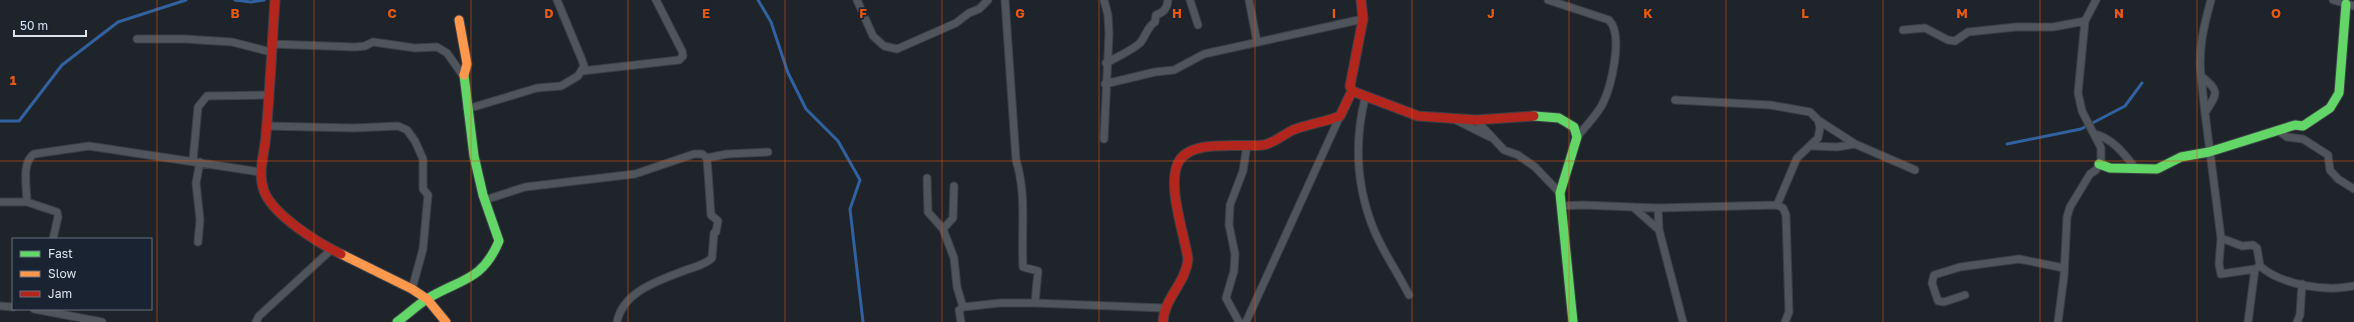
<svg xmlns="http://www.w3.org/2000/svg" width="2354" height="322" viewBox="0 0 2354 322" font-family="'Golos Text',sans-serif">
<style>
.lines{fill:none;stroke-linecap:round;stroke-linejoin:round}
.stream{stroke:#31619f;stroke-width:3}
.street-casing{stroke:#3b4046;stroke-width:9}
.fast-casing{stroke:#3b4046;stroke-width:11}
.slow-casing{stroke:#3b4046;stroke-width:11}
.jam-casing{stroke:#3b4046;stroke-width:11}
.street{stroke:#50545b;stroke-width:7}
.fast{stroke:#63d668;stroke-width:9}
.slow{stroke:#ff974d;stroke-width:9}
.jam{stroke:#b3261e;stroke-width:9}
.grid{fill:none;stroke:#e8590c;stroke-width:1;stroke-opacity:0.55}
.grid-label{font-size:13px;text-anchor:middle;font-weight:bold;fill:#e8590c;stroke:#192331;stroke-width:3.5;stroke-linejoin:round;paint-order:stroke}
</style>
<rect width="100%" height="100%" fill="#1f242b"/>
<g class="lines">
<path class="stream" d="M 235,0 L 251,2 L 264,0
M 758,0 L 771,22 L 788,73 L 806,109 L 838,141 L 860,180 L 850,209 L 863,322
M 0,121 L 19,121 L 62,65 L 118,22 L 186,0
M 2007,144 L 2081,129 L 2125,106 L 2142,83"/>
<defs>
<path id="street" d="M 857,0 L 873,36 L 884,46 L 897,49 L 956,23 L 969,13 L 979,9 L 988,0
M 1005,0 L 1016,160 C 1027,195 1021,231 1023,267 L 1038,271 L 1035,303
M 1104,0 L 1108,15 L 1109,34 L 1104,139
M 1190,0 L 1198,25
M 1249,0 L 1257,42
M 1548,0 L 1609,20 C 1624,35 1611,88 1602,105 C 1596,116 1585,127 1577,137
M 2211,0 C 2204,25 2198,49 2201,76 C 2221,92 2217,93 2205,113 L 2221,238 L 2219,264 L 2221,274 L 2255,269 L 2260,266
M 2333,0 L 2354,6
M 1903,30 L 1925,28 L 1948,40 L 1955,41 L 1968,32 L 2016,27 L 2053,27 L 2085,21
M 137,39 L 185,39 L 232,42 L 271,52
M 272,44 L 355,47 L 365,46 L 373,42 L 415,48 L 437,47 L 447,53 L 464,77
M 1106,63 C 1117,57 1131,51 1140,43 C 1146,36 1147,27 1155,22 L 1156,15 C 1164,12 1167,9 1168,0
M 582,71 L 679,60 L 683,56 L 682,51 L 656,0
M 2201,76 L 2205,113
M 1105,84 L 1155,72 L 1174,70 L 1204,54 L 1363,19
M 1365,98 C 1354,143 1356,186 1374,230 C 1383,252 1398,273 1409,295
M 1675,100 L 1770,105 L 1810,112 L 1818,120 L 1855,144 L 1915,170
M 467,109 L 537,88 L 561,86 L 578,76 L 584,66 L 582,60 L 557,0
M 1456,120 L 1490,137
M 1476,120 L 1504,150 L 1518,155 L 1535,167 L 1560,193
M 266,126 L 354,128 L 398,126 L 407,130 L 415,141 L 423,159 L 423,189 L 428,195 L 423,249 L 412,289
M 2277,130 L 2287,137 L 2303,139 L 2328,155 L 2330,170 L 2338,179 L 2354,189
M 2094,134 C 2113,138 2125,155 2136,169
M 1812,146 L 1837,147 L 1855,144
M 193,160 L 198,107 L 207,96 L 267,95
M 927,178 L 928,212 L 943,229 L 954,258 L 957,287 L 963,307
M 485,200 L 525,187 L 635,174 L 694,154 L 702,154 L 707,158 L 727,154 L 768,152
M 0,202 L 27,202 L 57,212 L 58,217 L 53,239
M 27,202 C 27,189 21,162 34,154 L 89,146 L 260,172
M 1777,205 L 1783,208 L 1786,215 L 1789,312 L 1785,322
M 1561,206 L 1582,205 L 1658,208 L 1777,205 L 1797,158 L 1818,138 L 1820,128 L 1818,120
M 1633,207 L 1659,230
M 1658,208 L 1659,230 L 1683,322
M 943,229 L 953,218 L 954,186
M 2221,238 L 2242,246 L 2253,245 L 2257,248 L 2260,266
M 198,242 L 200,220 L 196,183 L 200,162
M 2260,266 C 2281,285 2327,292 2354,286
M 1965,295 L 1944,302 L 1938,301 L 1932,283 L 1934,275 L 1960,267 L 2019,259 L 2064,268
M 0,306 L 13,307
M 34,309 L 102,322
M 256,322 L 259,316 L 332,249
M 617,322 C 623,291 660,280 686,270 C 694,267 705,265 712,258 L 714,233 L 716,232 L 718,221 L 711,215 L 707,158
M 961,322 L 959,310 L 963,307 L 1000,303 L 1035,303 L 1163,308
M 1239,322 L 1226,298 L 1234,271 L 1235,254 L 1229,225 L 1230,205 L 1243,171 L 1247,145
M 1246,322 L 1340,116
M 2058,322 L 2064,276 L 2067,217 L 2070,207 L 2090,174 L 2096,170 L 2101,161 L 2101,148 L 2082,111 L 2078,93 L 2085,21 L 2096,0
M 2248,322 L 2255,269
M 2297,322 L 2300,315 L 2302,284"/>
<path id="fast" d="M 1534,116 L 1559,118 L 1574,127 L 1577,137 L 1560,193 L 1573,322
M 2099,164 L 2110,168 L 2157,169 L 2181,157 L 2209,152 L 2295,125 L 2303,126 L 2330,108 L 2339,93 L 2346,4
M 397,322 C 407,315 416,306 427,299 C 459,279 482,282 499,241 L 483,195 L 474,156 L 464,75"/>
<path id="slow" d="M 459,20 L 467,64 L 464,75
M 341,254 L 412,289 L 427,299 L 446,322"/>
<path id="jam" d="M 275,0 C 272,45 270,89 266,134 C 265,153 257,172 264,191 C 273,215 318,243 341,254
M 1361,0 L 1363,19 L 1350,86 L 1352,91 L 1418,116 L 1476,120 L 1534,116
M 1163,322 C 1164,298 1186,283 1188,259 C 1184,233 1167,186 1178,163 C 1190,138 1240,148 1263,145 C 1273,144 1284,134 1293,130 C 1308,124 1325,122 1340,116 L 1352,91"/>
</defs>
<use href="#street" class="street-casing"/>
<use href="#fast" class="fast-casing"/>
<use href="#slow" class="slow-casing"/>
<use href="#jam" class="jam-casing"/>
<use href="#street" class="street"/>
<use href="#fast" class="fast"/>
<use href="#slow" class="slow"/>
<use href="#jam" class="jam"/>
</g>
<path class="grid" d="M 157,0 L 157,322M 314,0 L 314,322M 471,0 L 471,322M 628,0 L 628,322M 785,0 L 785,322M 942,0 L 942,322M 1099,0 L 1099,322M 1255,0 L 1255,322M 1412,0 L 1412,322M 1569,0 L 1569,322M 1726,0 L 1726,322M 1883,0 L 1883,322M 2040,0 L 2040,322M 2197,0 L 2197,322M 0,161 L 2354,161"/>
<g class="grid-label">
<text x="235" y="18">B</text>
<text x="392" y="18">C</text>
<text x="549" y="18">D</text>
<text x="706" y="18">E</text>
<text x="863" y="18">F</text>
<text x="1020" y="18">G</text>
<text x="1177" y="18">H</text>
<text x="1334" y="18">I</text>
<text x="1491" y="18">J</text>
<text x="1648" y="18">K</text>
<text x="1805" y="18">L</text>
<text x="1962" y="18">M</text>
<text x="2119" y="18">N</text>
<text x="2276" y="18">O</text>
<text x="13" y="85">1</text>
</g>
<rect x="12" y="238" width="140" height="72" fill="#192331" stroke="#67707c"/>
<rect x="20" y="251" width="20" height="6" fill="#63d668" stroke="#67707c"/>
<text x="48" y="258" font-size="12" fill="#dce3ec">Fast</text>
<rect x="20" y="271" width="20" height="6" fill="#ff974d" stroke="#67707c"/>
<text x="48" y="278" font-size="12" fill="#dce3ec">Slow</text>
<rect x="20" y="291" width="20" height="6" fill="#b3261e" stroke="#67707c"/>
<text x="48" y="298" font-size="12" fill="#dce3ec">Jam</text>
<path d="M14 30v6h72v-6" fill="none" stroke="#dce3ec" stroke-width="2"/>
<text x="20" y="30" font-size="12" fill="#dce3ec" stroke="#192331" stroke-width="3" paint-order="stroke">50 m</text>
</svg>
